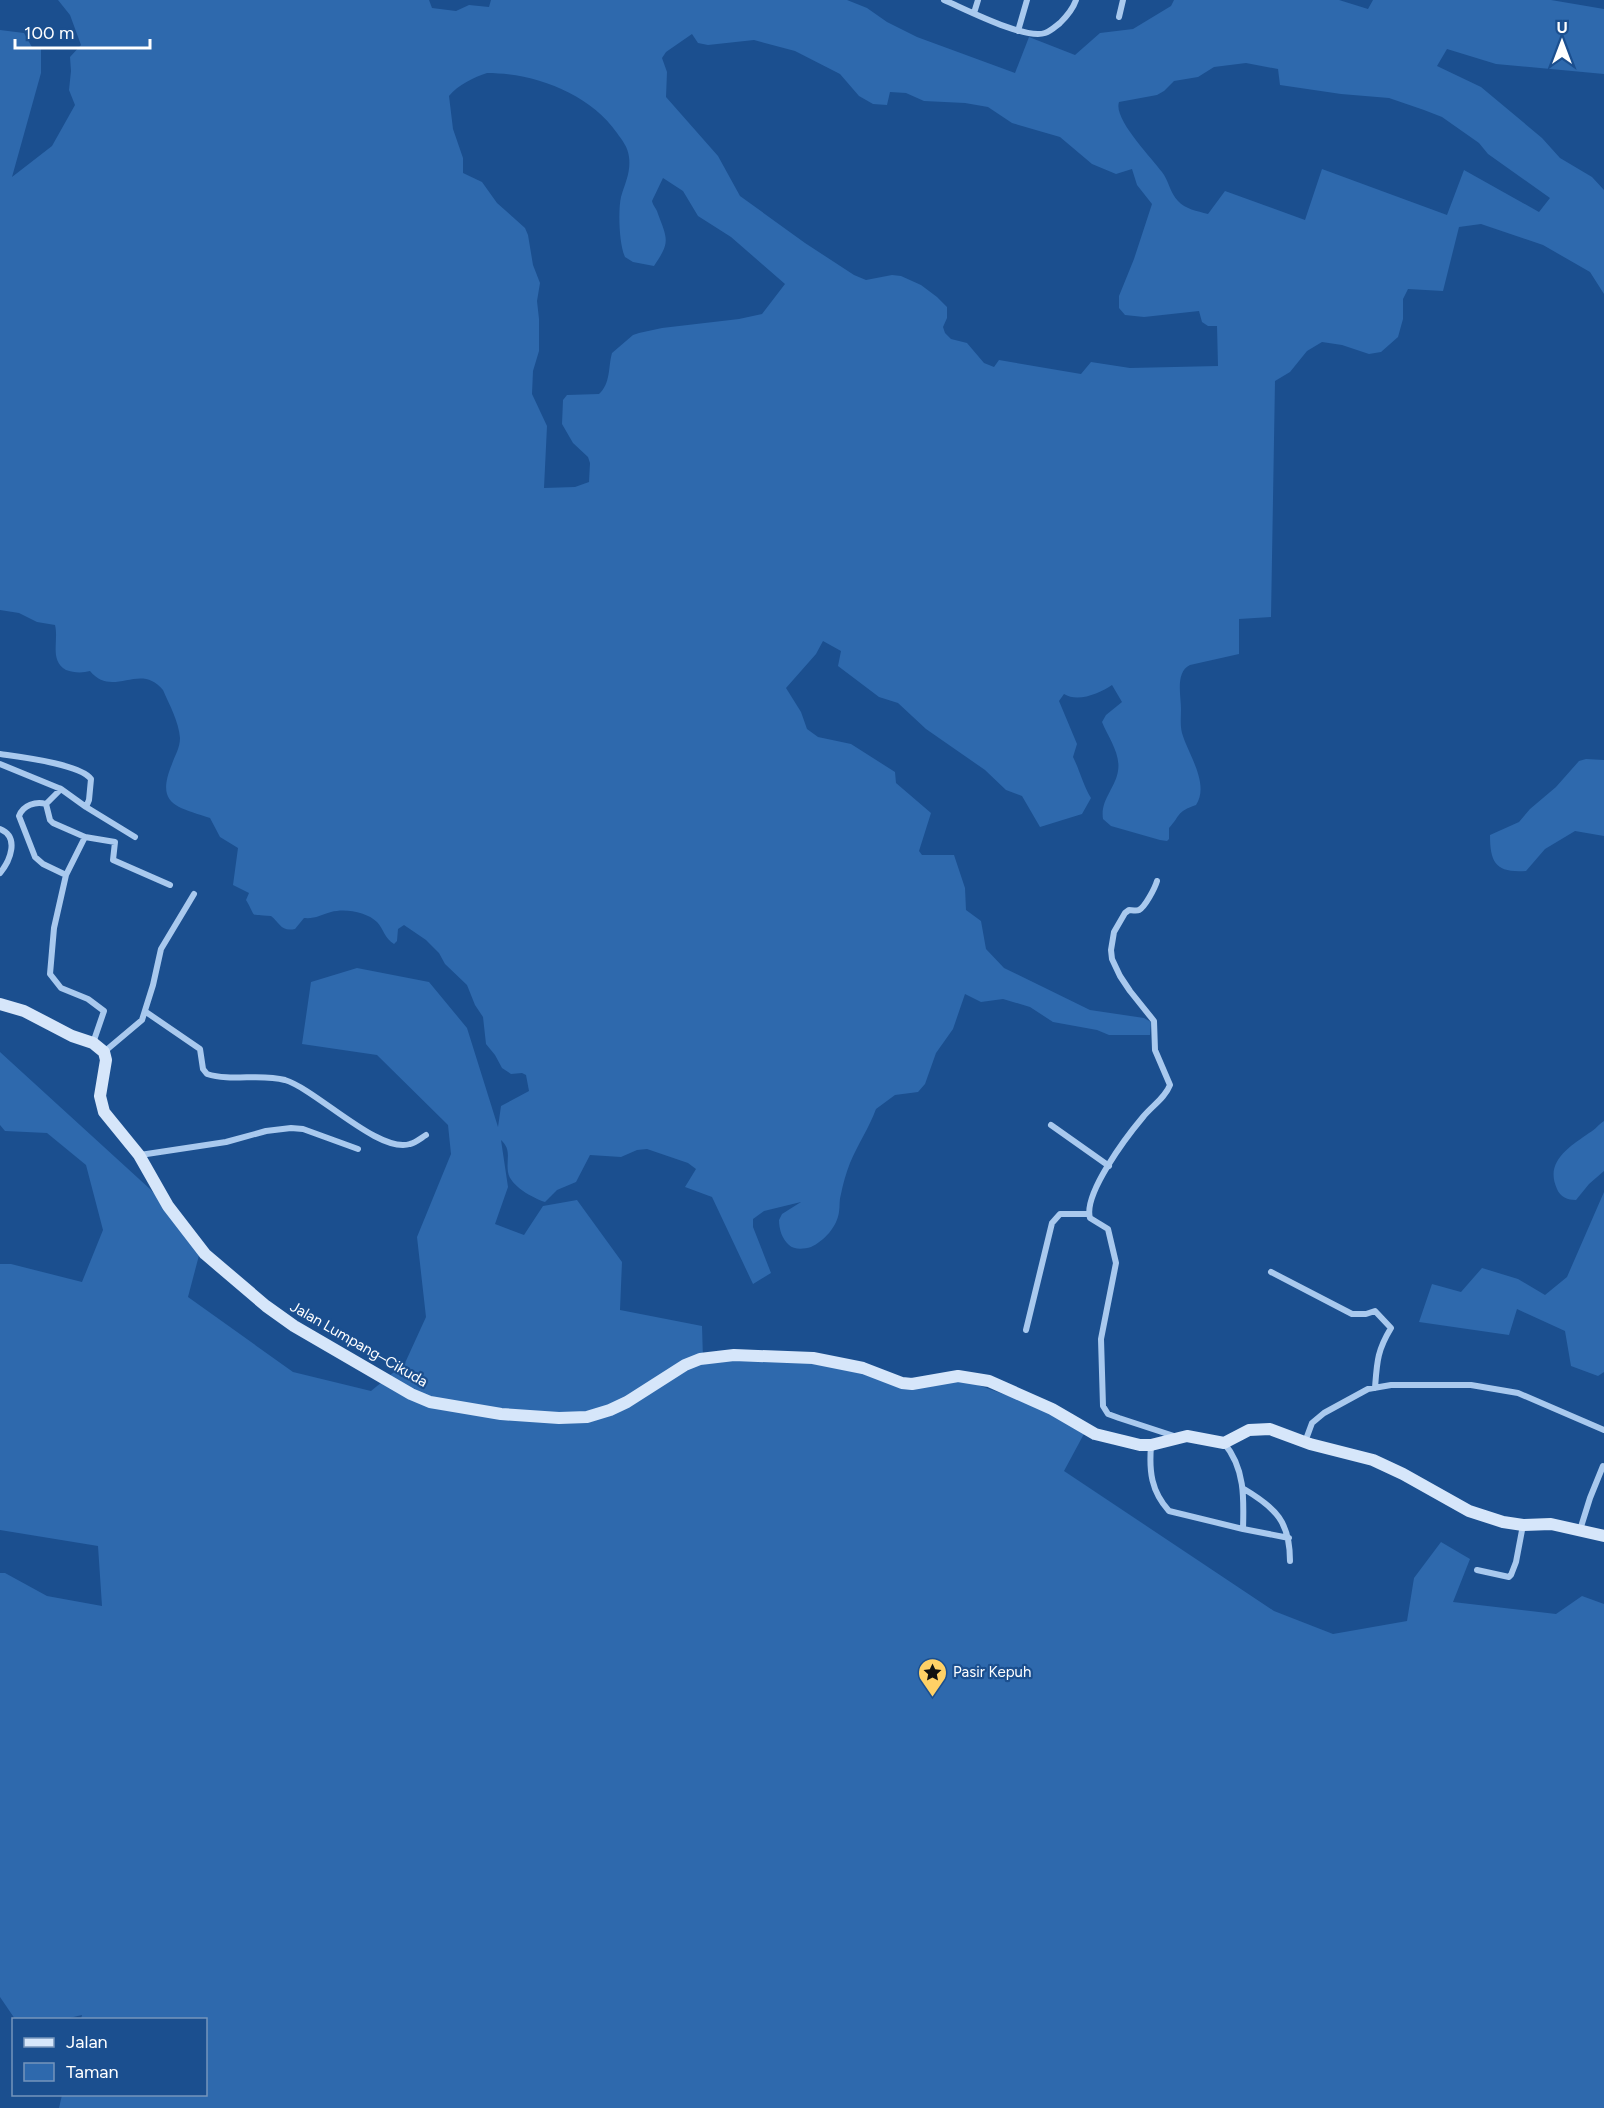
<svg xmlns="http://www.w3.org/2000/svg" width="1604" height="2108" viewBox="0 0 1604 2108" font-family="Figtree,sans-serif">
<style>
.green{fill:#2e69ad;fill-rule:evenodd}
.lines{fill:none;stroke-linecap:round;stroke-linejoin:round}
.street{stroke:#a9c9ee;stroke-width:6}
.secondary{stroke:#d6e6fa;stroke-width:12}
.labels{text-anchor:middle;stroke-width:4.5;stroke-linejoin:round;paint-order:stroke}
.street-label{font-size:15px;fill:#fff;stroke:#1b4f8f}
.poi-label{font-size:15px;fill:#fff;stroke:#1b4f8f;text-anchor:start}
</style>
<rect width="100%" height="100%" fill="#1b4f8f"/>
<path class="green" d="M 58,0 L 429,0 L 432,8 L 456,11 L 469,5 L 489,7 L 491,0 L 847,0 L 867,8 L 887,22 L 917,37 L 1015,73 L 1029,37 L 1075,55 L 1100,33 L 1133,29 L 1171,6 L 1174,0 L 1339,0 L 1368,9 L 1373,0 L 1551,0 L 1604,9 L 1604,74 L 1496,64 L 1447,49 L 1437,66 L 1481,87 L 1542,138 L 1560,158 L 1592,177 L 1604,190 L 1604,294 L 1590,272 L 1543,245 L 1481,224 L 1459,227 L 1443,291 L 1408,289 L 1403,299 L 1403,319 L 1398,337 L 1381,352 L 1369,354 L 1342,345 L 1322,342 L 1307,351 L 1290,372 L 1275,381 L 1271,617 L 1239,619 L 1239,654 L 1190,665 C 1175,672 1181,696 1181,709 C 1181,717 1180,725 1182,733 C 1188,754 1210,784 1196,805 C 1176,812 1181,815 1169,828 L 1169,839 L 1167,841 L 1160,840 L 1111,826 L 1103,819 C 1100,800 1115,789 1118,771 C 1121,754 1108,737 1102,722 L 1106,715 L 1122,702 L 1112,685 C 1100,693 1078,703 1064,694 L 1059,701 L 1077,744 L 1073,757 C 1080,771 1083,785 1091,798 L 1082,814 L 1040,827 L 1022,796 L 1006,790 L 985,770 L 926,729 L 898,703 L 879,697 L 838,666 L 841,651 L 823,641 L 816,654 L 786,688 L 801,712 L 807,729 L 818,737 L 851,744 L 895,772 L 896,783 L 931,813 L 919,851 L 922,855 L 954,855 L 965,888 L 966,910 L 981,921 L 986,949 L 1004,968 L 1090,1010 L 1144,1018 L 1151,1022 L 1150,1035 L 1109,1035 L 1097,1030 L 1053,1022 L 1030,1007 L 1003,999 L 981,1002 L 965,994 L 953,1029 L 936,1053 L 925,1084 L 918,1092 L 895,1095 L 876,1109 C 869,1128 858,1144 850,1163 C 846,1173 843,1184 841,1194 C 839,1200 840,1206 839,1212 C 837,1227 824,1241 811,1247 C 804,1249 794,1250 789,1245 C 782,1239 779,1229 779,1220 L 782,1214 L 801,1202 L 764,1211 L 753,1219 L 753,1227 L 771,1273 L 753,1284 L 712,1197 L 685,1187 L 696,1169 L 688,1163 L 647,1149 L 637,1150 L 621,1157 L 590,1155 L 576,1182 L 557,1190 L 545,1202 C 533,1198 510,1186 508,1172 C 506,1159 512,1150 501,1140 L 508,1187 L 495,1224 L 524,1235 L 543,1206 L 577,1200 L 622,1262 L 620,1310 L 702,1326 L 703,1359 L 760,1356 L 869,1372 L 902,1385 L 957,1381 L 975,1384 L 1048,1410 L 1085,1432 L 1064,1471 L 1274,1611 L 1333,1634 L 1407,1621 L 1414,1578 L 1441,1542 L 1470,1559 L 1453,1602 L 1556,1614 L 1582,1596 L 1604,1604 L 1604,2108 L 59,2108 L 62,2095 L 206,2094 L 206,2020 L 81,2019 L 82,2015 L 65,2019 L 15,2019 L 0,1997 L 0,1573 L 5,1573 L 47,1596 L 102,1606 L 98,1546 L 0,1530 L 0,1264 L 11,1264 L 82,1282 L 103,1230 L 86,1165 L 47,1133 L 5,1131 L 0,1125 L 0,1052 L 150,1189 L 202,1244 L 188,1297 L 293,1372 L 371,1391 L 405,1363 L 426,1317 L 417,1237 L 451,1154 L 448,1125 L 377,1055 L 302,1044 L 311,982 L 357,968 L 429,982 L 467,1028 L 498,1127 L 501,1106 L 529,1091 L 526,1075 L 522,1073 L 511,1074 L 502,1068 L 495,1055 L 486,1044 L 483,1017 L 475,1005 L 467,985 L 445,964 L 439,953 L 426,940 L 404,925 L 398,929 L 397,941 L 394,944 C 385,939 383,928 377,922 C 367,912 345,908 331,912 C 321,915 315,919 304,918 L 295,929 C 281,932 280,923 271,916 C 247,913 258,920 246,900 L 249,893 L 233,885 L 238,848 L 220,837 L 210,818 C 177,807 155,805 172,764 C 175,755 180,748 180,738 C 179,722 169,704 163,690 C 140,661 113,699 90,671 C 83,673 74,673 66,670 C 49,660 59,641 55,625 L 37,622 L 19,613 L 0,610 L 0,30 L 24,33 L 33,49 L 41,48 L 41,73 L 12,177 L 52,146 L 75,105 L 69,90 L 71,71 L 70,57 L 81,45 L 70,15 ZM 692,34 L 698,43 L 708,45 L 754,40 L 795,51 L 840,74 L 859,96 L 873,104 L 887,105 L 890,92 L 906,93 L 924,101 L 965,103 L 988,107 L 1012,123 L 1060,137 L 1092,164 L 1116,174 L 1132,169 L 1137,185 L 1152,204 L 1134,259 L 1119,296 L 1119,308 L 1125,315 L 1144,317 L 1199,311 L 1202,322 L 1208,326 L 1217,326 L 1218,366 L 1130,368 L 1091,362 L 1081,374 L 999,360 L 994,367 L 984,363 L 967,343 L 951,339 L 945,333 L 943,327 L 947,318 L 947,307 L 937,297 L 921,285 L 901,276 L 892,275 L 866,280 L 854,275 L 805,243 L 740,196 L 718,156 L 666,97 L 667,72 L 662,58 L 666,52 ZM 1246,63 L 1278,69 L 1280,85 L 1341,94 L 1389,98 L 1424,110 L 1442,117 L 1479,143 L 1488,154 L 1550,198 L 1539,212 L 1464,170 L 1447,215 L 1322,169 L 1305,220 L 1225,191 L 1208,214 C 1197,211 1185,209 1178,201 C 1170,193 1169,181 1162,172 C 1152,158 1113,119 1119,102 L 1157,95 L 1164,91 L 1174,81 L 1198,77 L 1214,67 ZM 487,73 C 534,73 589,93 617,133 C 622,140 628,147 629,157 C 631,172 625,183 621,197 C 618,210 619,244 625,257 L 633,262 L 654,266 C 670,242 668,240 658,214 C 657,209 653,206 652,201 L 663,178 L 683,191 L 698,216 L 731,237 L 785,284 L 762,314 L 739,319 L 662,328 L 639,333 L 633,335 L 612,353 C 608,367 611,383 599,394 L 567,395 L 563,400 L 562,424 L 573,443 L 588,457 L 590,463 L 589,482 L 575,487 L 544,488 L 547,426 L 532,394 L 533,371 L 539,351 L 539,319 L 537,301 L 540,283 L 533,265 L 528,235 L 525,228 L 497,203 L 482,182 L 463,173 L 463,158 L 453,129 L 449,96 C 458,85 474,77 487,73 Z
M 1586,759 L 1604,760 L 1604,836 L 1575,831 L 1545,849 L 1526,871 C 1496,873 1490,863 1490,835 L 1519,822 L 1530,809 L 1556,787 L 1579,761 Z
M 1604,1121 L 1604,1171 L 1589,1184 L 1576,1200 C 1568,1200 1560,1197 1557,1189 C 1544,1161 1571,1146 1589,1133 C 1595,1130 1599,1124 1604,1121 Z
M 1604,1192 L 1604,1372 L 1598,1376 L 1571,1366 L 1565,1331 L 1517,1309 L 1509,1335 L 1419,1322 L 1432,1284 L 1461,1292 L 1482,1268 L 1518,1279 L 1545,1295 L 1567,1277 Z"/>
<g class="lines">
<path class="street" d="M 944,0 C 965,9 1025,40 1045,33 C 1051,31 1056,26 1060,23 C 1067,16 1073,9 1076,0
M 974,13 L 978,0
M 1119,17 L 1123,0
M 1018,31 L 1027,0
M 0,754 C 20,757 80,764 91,779 L 89,800 L 86,807
M 0,764 L 61,789 L 86,807 L 135,837
M 61,789 L 46,804 C 36,801 23,805 19,816 L 35,857 L 43,864 L 66,875 L 54,928 L 50,974 L 61,988 L 88,999 L 104,1011 L 93,1043
M 46,804 L 50,820 L 53,823 L 85,837 L 115,842 L 113,860 L 170,885
M 0,829 C 20,837 10,861 0,873
M 66,875 L 85,837
M 1157,881 C 1155,888 1145,907 1139,910 C 1137,911 1131,910 1129,910 L 1125,913 L 1114,932 L 1111,950 L 1112,959 L 1120,976 L 1130,991 L 1154,1021 L 1155,1050 L 1170,1085 C 1165,1098 1152,1106 1143,1117 C 1127,1136 1083,1194 1090,1218 L 1108,1229 L 1116,1263 L 1101,1339 L 1103,1406 L 1108,1414 L 1119,1418 L 1174,1436
M 146,1012 L 200,1049 L 203,1069 L 207,1074 C 231,1082 260,1073 285,1080 C 317,1090 379,1154 410,1144 C 415,1143 421,1138 426,1135
M 104,1052 L 142,1020 L 153,985 L 161,949 L 194,894
M 1051,1125 L 1109,1166
M 140,1155 L 226,1142 L 266,1131 L 291,1128 L 303,1129 L 358,1149
M 1271,1272 L 1352,1314 L 1366,1314 L 1375,1311 L 1391,1328 C 1377,1351 1377,1362 1375,1388
M 1026,1330 L 1052,1223 L 1060,1214 L 1089,1214
M 1305,1442 L 1312,1423 L 1324,1413 L 1368,1389 L 1391,1385 L 1471,1385 L 1518,1393 L 1604,1430
M 1151,1446 C 1149,1471 1151,1491 1169,1511 L 1243,1529 C 1244,1498 1245,1468 1224,1443
M 1244,1489 C 1276,1508 1290,1522 1290,1561
M 1243,1529 L 1289,1538
M 1580,1530 L 1590,1498 L 1603,1466
M 1477,1570 L 1509,1577 L 1511,1575 L 1516,1562 L 1523,1525"/>
<path class="secondary" d="M 0,1004 L 24,1011 L 72,1036 L 93,1043 L 104,1052 L 106,1060 L 100,1096 L 104,1112 L 139,1155 L 168,1206 L 205,1254 L 266,1306 L 294,1326 L 411,1394 L 430,1402 L 501,1414 L 559,1418 L 587,1417 L 610,1410 L 627,1402 L 685,1365 L 700,1359 L 734,1355 L 813,1358 L 863,1368 L 902,1383 L 912,1384 L 958,1376 L 989,1381 L 1052,1409 L 1095,1434 L 1140,1445 L 1151,1445 L 1187,1436 L 1224,1443 L 1249,1430 L 1270,1429 L 1310,1444 L 1373,1460 L 1403,1474 L 1469,1511 L 1503,1522 L 1523,1525 L 1551,1524 L 1604,1536"/>
</g>
<defs>
<symbol id="sight-pin" viewBox="-11 -11 22 30"><path d="M0 17L-7.5 6A9.5 9.5 0 1 1 7.5 6Z" fill="#ffd166" stroke="#1b4f8f"/><path d="M0-6L1.8-2.2L6-1.7L2.9 1.2L3.7 5.4L0 3.3L-3.7 5.4L-2.9 1.2L-6-1.7L-1.8-2.2Z" fill="#111"/></symbol>
</defs>
<g fill-rule="evenodd">
<use href="#sight-pin" x="916" y="1656" width="33" height="45"/>
</g>
<g class="labels">
<g class="street-label">
<text transform="translate(359 1344) rotate(30)" y="5">Jalan Lumpang–Cikuda</text>
</g>
<g class="poi-label">
<text x="953" y="1677">Pasir Kepuh</text>
</g>
</g>
<rect x="12" y="2018" width="195" height="78" fill="#1b4f8f" stroke="#7695bc" stroke-width="1.5"/>
<rect x="24" y="2038" width="30" height="9" fill="#d6e6fa" stroke="#7695bc" stroke-width="1.5"/>
<text x="66" y="2048" font-size="18" fill="#ffffff">Jalan</text>
<rect x="24" y="2063" width="30" height="18" fill="#2e69ad" stroke="#7695bc" stroke-width="1.5"/>
<text x="66" y="2078" font-size="18" fill="#ffffff">Taman</text>
<g transform="translate(1562 42)" stroke="#1b4f8f" stroke-width="4.5" paint-order="stroke">
<path d="M0-4.5L10 22L0 15L-10 22Z" fill="#ffffff"/>
<text y="-9" font-size="16" font-weight="bold" text-anchor="middle" fill="#ffffff">U</text>
</g>
<path d="M15 39v9h135v-9" fill="none" stroke="#ffffff" stroke-width="3"/>
<text x="24" y="39" font-size="18" fill="#ffffff" stroke="#1b4f8f" stroke-width="4.5" paint-order="stroke">100 m</text>
</svg>
